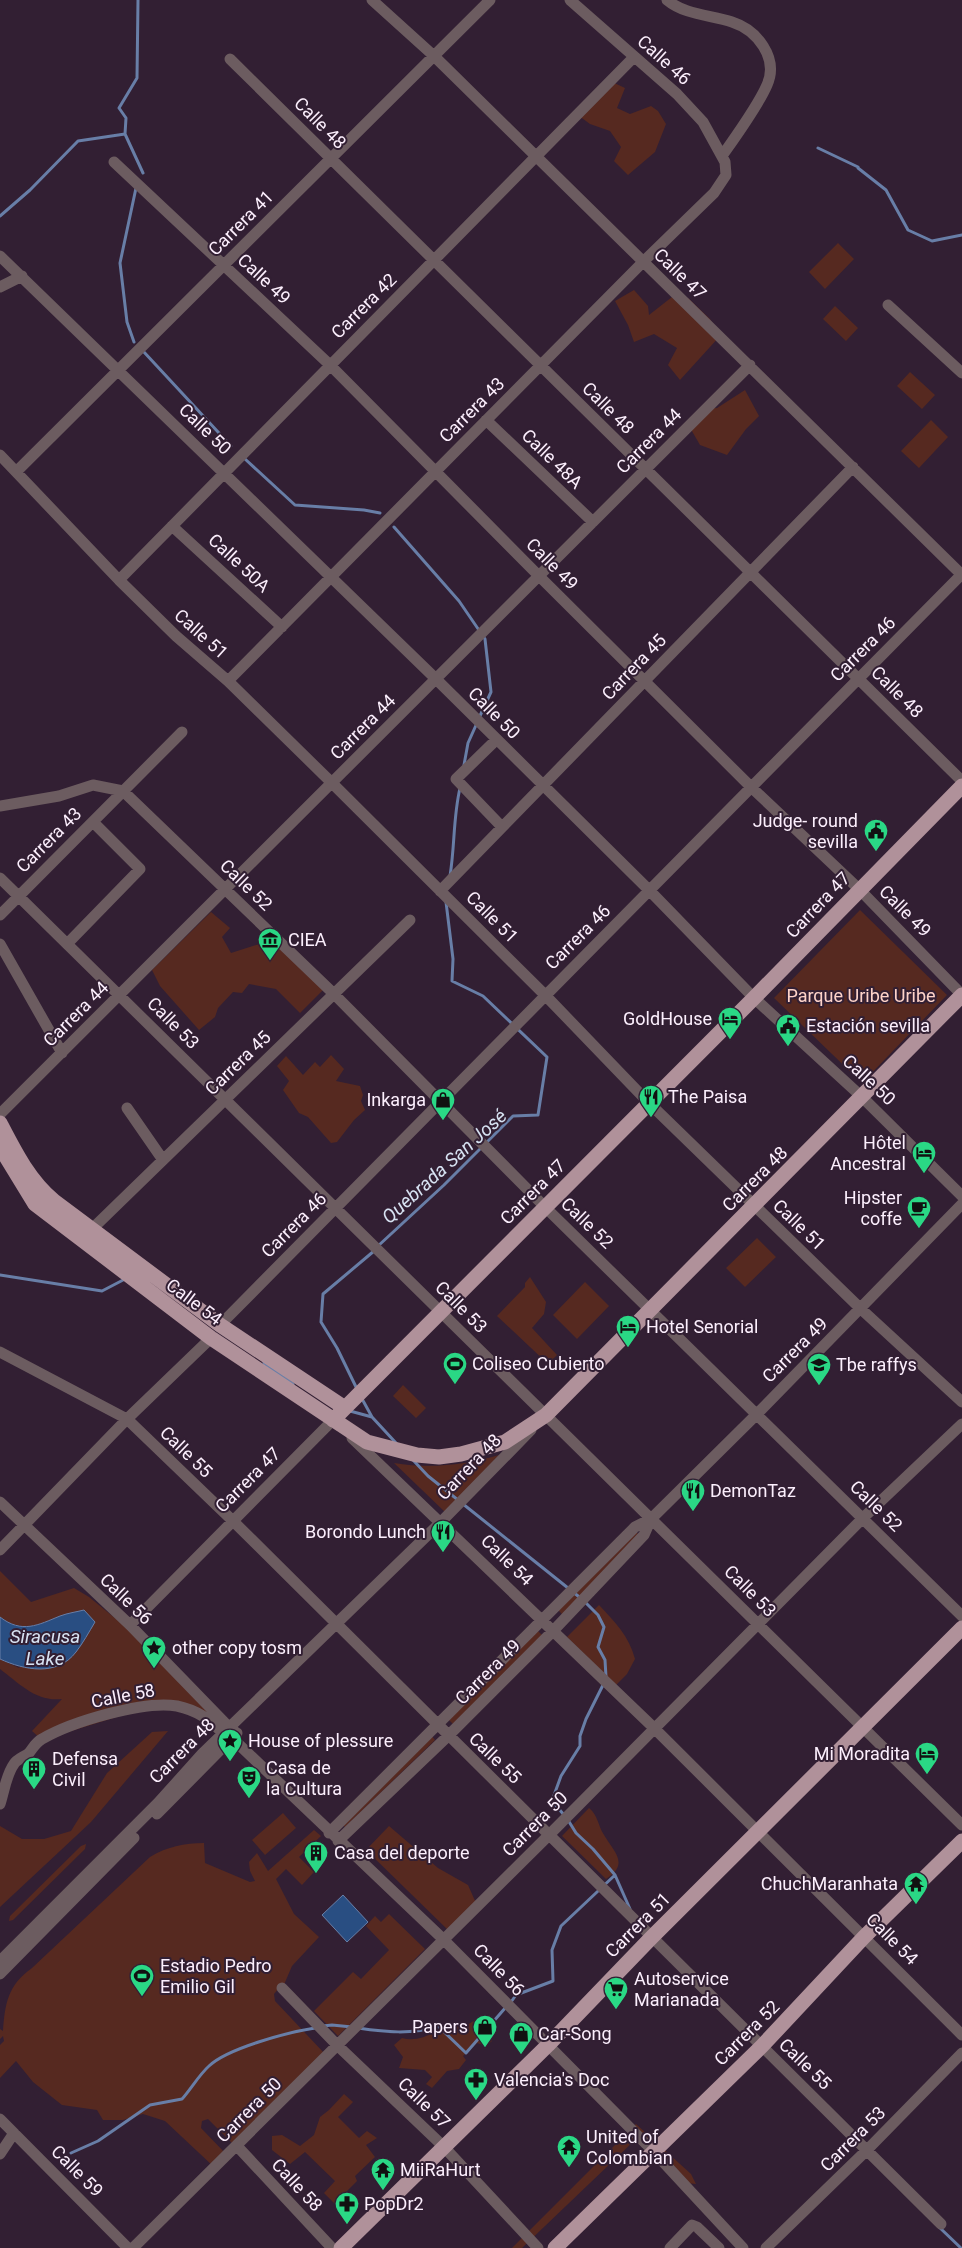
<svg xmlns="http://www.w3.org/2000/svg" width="962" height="2248" viewBox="0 0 962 2248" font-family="Roboto,sans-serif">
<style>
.green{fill:#562920}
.water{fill:#294e82;stroke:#687ea7}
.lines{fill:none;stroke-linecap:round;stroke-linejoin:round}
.stream{stroke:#687ea7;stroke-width:3}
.minor{stroke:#6c5c60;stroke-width:11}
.major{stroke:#b0919a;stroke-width:15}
.labels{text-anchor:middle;stroke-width:4;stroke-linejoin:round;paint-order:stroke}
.street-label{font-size:18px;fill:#fceffd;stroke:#321f33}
.poi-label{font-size:18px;fill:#fceffd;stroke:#321f33;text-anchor:start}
.park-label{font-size:18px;fill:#fed3c9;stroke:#321f33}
.water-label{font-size:19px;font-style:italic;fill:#d7e2f2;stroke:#321f33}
</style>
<rect width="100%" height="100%" fill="#321f33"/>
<path class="green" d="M 610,81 L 625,88 L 617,108 L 630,114 L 651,106 L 658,111 L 666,124 L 655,152 L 628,175 L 614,161 L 621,147 L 610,131 L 590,124 L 575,113 Z
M 838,243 L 854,259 L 825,289 L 809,272 Z
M 634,290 L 648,306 L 649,315 L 672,297 L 688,298 L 710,319 L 720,336 L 680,380 L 668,365 L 677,348 L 654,334 L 634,342 L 628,325 L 615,301 Z
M 835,306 L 858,328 L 846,341 L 823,319 Z
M 910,372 L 935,395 L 922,409 L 897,386 Z
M 745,390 L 759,416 L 746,429 L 727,455 L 700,445 L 689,426 L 704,409 L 717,408 Z
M 931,420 L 948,437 L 919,468 L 901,451 Z
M 860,910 L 947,995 L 862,1083 L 774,998 Z
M 211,912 L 230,928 L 222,937 L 231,953 L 275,939 L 323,990 L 300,1013 L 276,989 L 249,984 L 242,993 L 233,992 L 218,1008 L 215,1017 L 199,1030 L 160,986 L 152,970 Z
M 331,1055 L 344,1069 L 336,1081 L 360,1086 L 363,1095 L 361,1101 L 365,1110 L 354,1120 L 337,1142 L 331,1143 L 308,1117 L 299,1113 L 283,1090 L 289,1081 L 277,1066 L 286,1056 L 303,1075 L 315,1062 L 320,1067 Z
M 757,1238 L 776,1257 L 745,1287 L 726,1268 Z
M 530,1277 L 546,1302 L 544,1314 L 532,1328 L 557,1355 L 548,1364 L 497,1316 L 525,1287 L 525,1283 Z
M 585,1282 L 609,1306 L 577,1339 L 553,1315 Z
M 403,1385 L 426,1408 L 416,1418 L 393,1396 Z
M 499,1455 L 446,1513 L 394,1463 C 431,1469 464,1465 499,1455 Z
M 635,1531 L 640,1536 L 563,1615 L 558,1610 Z
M 0,1571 L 31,1602 L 74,1588 L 89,1597 L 132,1632 L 223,1723 L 196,1712 L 159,1704 L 42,1740 L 32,1731 L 62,1699 C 36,1702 20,1684 0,1669 L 0,1659 L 19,1668 L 61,1616 C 41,1626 19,1632 0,1617 Z
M 599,1605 C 615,1622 629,1636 635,1659 L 627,1674 L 616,1685 L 567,1637 Z
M 537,1630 L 543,1636 L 454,1725 L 448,1719 Z
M 168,1731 L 91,1822 L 0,1907 L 0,1826 L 22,1839 L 44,1839 L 71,1831 L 107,1773 L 152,1732 Z
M 431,1735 L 435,1740 L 345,1827 L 341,1823 Z
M 589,1808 C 598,1815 598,1826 604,1835 C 614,1852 630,1864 606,1879 L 562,1836 Z
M 283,1813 L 296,1828 L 265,1855 L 252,1840 Z
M 389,1826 L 438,1868 L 468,1885 L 476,1903 L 449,1931 L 366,1850 Z
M 314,1830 L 321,1836 L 299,1857 L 314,1872 L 302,1885 L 286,1869 L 276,1879 L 294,1914 L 319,1937 L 292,1966 L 283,1987 L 279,1988 L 274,1994 L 275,2001 L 324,2053 L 235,2146 L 208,2119 L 202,2121 L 201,2128 L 226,2154 L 214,2167 L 165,2121 L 143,2114 L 123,2120 L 103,2120 L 97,2110 L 62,2105 L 33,2082 L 16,2061 L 0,2078 L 0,2045 L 4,2041 L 3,2036 L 0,2039 L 0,2029 L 3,2031 C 5,2003 8,1985 32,1968 L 150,1857 C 166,1847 185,1843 204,1843 L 205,1863 L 250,1882 L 255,1881 L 250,1871 L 249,1862 L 257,1853 L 268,1871 Z
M 86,1844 L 85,1849 L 13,1920 L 9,1921 L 10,1916 L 81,1846 Z
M 389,1914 L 425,1949 L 338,2036 L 314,2011 L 353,1972 L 361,1979 L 389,1950 L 366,1926 L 375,1916 L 381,1922 Z
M 483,2015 L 488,2021 L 482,2031 L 492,2041 L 486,2046 L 477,2043 L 463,2056 L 466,2060 L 459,2069 L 447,2071 L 432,2088 L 426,2084 L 432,2077 L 425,2070 L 399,2068 L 403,2057 L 394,2045 L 402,2038 C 419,2043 435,2032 449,2024 L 464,2027 Z
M 344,2094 L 353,2102 L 338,2117 L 359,2138 L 367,2131 L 377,2138 L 366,2145 L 375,2157 L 355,2176 L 357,2181 L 344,2194 L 353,2203 L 344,2213 L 324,2193 L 335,2181 L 305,2152 L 290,2164 L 272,2150 L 272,2136 L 282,2135 L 300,2146 L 314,2135 L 320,2117 L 329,2110 Z
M 636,2124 L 691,2174 L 696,2184 L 687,2183 L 635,2140 L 522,2248 L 512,2248 Z"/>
<path class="water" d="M 84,1610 L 95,1622 C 89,1632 83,1643 76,1652 C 57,1677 24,1670 0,1659 L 0,1617 C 22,1634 38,1625 60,1616 C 68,1613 76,1612 84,1610 Z
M 343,1895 L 368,1922 L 347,1942 L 322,1915 Z"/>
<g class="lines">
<path class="stream" d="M 138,0 L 137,78 L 119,108 L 126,118 L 125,134 L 143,173
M 818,148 L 858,167
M 858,168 L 886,190 L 908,230 L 932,241 L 962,235
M 0,216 L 30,190 L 78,141 L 125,134
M 134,342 L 127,322 L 120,263 L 136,188
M 143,351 L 231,446
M 245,459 L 295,505 L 364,510 L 380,513
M 394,527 L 459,601 L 485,639 L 491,692 L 479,718
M 464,765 L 468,743 L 477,723
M 450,876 C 455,845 453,818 460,788
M 378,1246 L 444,1185 L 513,1116 L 538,1115 L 547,1057 L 483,996 L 452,981 L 453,959 L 446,902
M 0,1275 L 102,1291 L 125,1279
M 264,1363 L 293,1384
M 357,1389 L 337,1348 L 321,1322 L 323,1294 L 374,1251
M 361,1397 L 372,1417 L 396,1443
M 350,1411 L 372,1417
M 413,1460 L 428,1476 L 583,1600 L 598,1615 L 604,1627 L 598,1647 L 605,1660 L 606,1677
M 564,1815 L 553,1802 L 553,1798 L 561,1776 L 580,1746 L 580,1736 L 586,1719 L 604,1683
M 568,1820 L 576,1833 L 593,1849 L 615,1875 L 630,1909
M 511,2002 L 516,1995 L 553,1981 L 552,1950 L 561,1926 L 615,1875
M 323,2026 L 332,2025 L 352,2027
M 358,2028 C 385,2032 412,2035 438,2026 L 466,2053 L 506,2007
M 71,2153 L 98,2141 L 150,2105 L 182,2099 C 191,2089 199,2075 209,2066 C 228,2048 289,2032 315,2028
M 939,2227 L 961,2248"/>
<path class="minor" d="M 372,0 L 434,56 L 962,575
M 667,0 C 685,15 711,15 732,22 C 757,30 779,58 767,85 C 758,106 736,136 722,156
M 230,59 L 962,781
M 114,162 L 330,365 L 539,576 L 751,787 L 860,890 L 962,995
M 0,256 L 436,679 L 649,890 L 754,998 L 862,1097 L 962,1196
M 0,287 L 22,276
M 888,305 L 962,373
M 486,420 L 593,522
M 0,455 L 119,580 L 176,636 L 228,681 L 332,783 L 545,995 L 648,1102 L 861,1309 L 962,1402
M 17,471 L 490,0
M 172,526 L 282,627
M 119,580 L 634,57
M 228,681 L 643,262 L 714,193 L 726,175 L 725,162 L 703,122 L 677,94 L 570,0
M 496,740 L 456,779 L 502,827
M 0,806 L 59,796 L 93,785 L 123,791 L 334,994 L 545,1207 L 962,1616
M 0,878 L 962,1825
M 440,891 L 853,467
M 0,915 L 182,732
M 0,944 L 62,1053
M 67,944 L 140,869 L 93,822
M 127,1108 L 163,1160
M 0,1114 L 750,365
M 91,1230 L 410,920
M 220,1325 L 962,574
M 0,1352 L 127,1419 L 233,1521 L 941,2224
M 352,1438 L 654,1728 L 962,2035
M 0,1502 L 130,1625 L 226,1724 L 233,1727
M 0,1550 L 127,1419 L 211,1338
M 130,1625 L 333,1420 L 338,1425
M 226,1725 L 227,1732 L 232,1738 L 443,1939 L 653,2151 L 743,2248
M 0,1804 C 4,1792 6,1775 14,1764 C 17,1759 24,1757 29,1753 C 33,1748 36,1742 42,1739 C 71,1722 144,1700 177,1706 C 196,1710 212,1720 224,1735
M 157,1814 L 237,1733
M 329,1833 L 635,1527 L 651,1519 L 756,1415 L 962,1204
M 338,1841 L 448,1736 L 553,1631 L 644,1535 L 651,1519
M 0,1961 L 158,1803 L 202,1754 L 441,1522 L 531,1430
M 0,1974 L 134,1838
M 282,1988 L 337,2045 L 444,2147 L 538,2248
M 0,2119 L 128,2248
M 237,2146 L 332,2248
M 0,2154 L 14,2133
M 133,2248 L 549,1835 L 863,1518 L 962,1424
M 670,2248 L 692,2225 L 697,2227 L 719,2248
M 766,2248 L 867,2150 L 962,2053"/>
<path class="major" d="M 0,1123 C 15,1152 29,1180 54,1201 L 220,1325 L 345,1408
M 0,1147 L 35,1204 L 211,1338 L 367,1442 L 417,1455 L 439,1457 L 461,1454 L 505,1442 L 546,1415 L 962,995
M 333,1420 L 754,998 L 962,786
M 341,2248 L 548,2045 L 651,1938 L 962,1628
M 555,2248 L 762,2046 L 864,1937 L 962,1841"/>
</g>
<defs>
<symbol id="civic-pin" viewBox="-11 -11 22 30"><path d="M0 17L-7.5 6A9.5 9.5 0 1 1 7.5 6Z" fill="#2ad885" stroke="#321f33"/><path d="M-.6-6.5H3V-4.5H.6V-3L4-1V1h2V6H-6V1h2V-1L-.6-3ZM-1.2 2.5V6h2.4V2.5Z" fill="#111"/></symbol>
<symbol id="museum-pin" viewBox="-11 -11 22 30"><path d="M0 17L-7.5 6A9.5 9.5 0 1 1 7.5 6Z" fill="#2ad885" stroke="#321f33"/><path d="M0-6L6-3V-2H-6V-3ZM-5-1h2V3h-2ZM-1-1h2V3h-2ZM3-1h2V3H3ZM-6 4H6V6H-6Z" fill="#111"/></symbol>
<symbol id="hotel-pin" viewBox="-11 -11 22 30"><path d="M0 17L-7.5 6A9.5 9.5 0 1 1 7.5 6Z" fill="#2ad885" stroke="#321f33"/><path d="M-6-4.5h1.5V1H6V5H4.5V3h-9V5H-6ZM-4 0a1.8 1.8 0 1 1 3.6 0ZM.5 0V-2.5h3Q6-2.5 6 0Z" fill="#111"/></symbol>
<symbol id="restaurant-pin" viewBox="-11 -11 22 30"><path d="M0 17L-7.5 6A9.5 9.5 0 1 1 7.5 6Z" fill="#2ad885" stroke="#321f33"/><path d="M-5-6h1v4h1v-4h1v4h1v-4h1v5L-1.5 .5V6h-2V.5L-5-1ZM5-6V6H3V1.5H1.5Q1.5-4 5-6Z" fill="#111"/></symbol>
<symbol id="shop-pin" viewBox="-11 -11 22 30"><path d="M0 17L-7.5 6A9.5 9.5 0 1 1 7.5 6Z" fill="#2ad885" stroke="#321f33"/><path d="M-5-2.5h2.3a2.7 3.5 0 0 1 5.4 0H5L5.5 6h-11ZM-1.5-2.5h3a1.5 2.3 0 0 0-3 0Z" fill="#111"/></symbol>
<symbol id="cafe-pin" viewBox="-11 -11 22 30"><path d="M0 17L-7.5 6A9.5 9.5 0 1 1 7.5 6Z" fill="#2ad885" stroke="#321f33"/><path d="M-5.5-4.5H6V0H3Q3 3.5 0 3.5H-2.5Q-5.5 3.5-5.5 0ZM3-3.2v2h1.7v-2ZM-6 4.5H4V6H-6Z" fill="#111"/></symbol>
<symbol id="stadium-pin" viewBox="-11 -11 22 30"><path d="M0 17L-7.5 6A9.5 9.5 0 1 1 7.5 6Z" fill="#2ad885" stroke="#321f33"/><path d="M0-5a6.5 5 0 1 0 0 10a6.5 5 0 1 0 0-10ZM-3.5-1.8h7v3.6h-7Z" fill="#111"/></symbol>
<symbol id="school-pin" viewBox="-11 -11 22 30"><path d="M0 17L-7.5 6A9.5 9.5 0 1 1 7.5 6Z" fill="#2ad885" stroke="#321f33"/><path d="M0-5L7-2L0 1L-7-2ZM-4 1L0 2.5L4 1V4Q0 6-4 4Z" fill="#111"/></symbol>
<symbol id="sight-pin" viewBox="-11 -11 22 30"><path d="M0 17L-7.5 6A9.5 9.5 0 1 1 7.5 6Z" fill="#2ad885" stroke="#321f33"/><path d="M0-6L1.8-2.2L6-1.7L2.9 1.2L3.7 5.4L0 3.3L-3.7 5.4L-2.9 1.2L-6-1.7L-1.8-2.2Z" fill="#111"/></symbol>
<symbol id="building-pin" viewBox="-11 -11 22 30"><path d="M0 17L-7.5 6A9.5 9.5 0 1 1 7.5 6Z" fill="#2ad885" stroke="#321f33"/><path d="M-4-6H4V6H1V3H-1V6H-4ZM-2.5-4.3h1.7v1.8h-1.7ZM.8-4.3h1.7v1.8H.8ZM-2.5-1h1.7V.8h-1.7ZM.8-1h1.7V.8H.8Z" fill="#111"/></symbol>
<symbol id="theatre-pin" viewBox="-11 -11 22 30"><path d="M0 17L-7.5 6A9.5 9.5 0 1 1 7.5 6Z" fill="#2ad885" stroke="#321f33"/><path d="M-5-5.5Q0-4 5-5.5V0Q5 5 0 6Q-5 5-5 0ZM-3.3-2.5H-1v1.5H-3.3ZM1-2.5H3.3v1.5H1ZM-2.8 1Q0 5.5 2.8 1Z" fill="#111"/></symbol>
<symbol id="temple-pin" viewBox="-11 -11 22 30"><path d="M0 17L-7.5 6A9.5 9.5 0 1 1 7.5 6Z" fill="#2ad885" stroke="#321f33"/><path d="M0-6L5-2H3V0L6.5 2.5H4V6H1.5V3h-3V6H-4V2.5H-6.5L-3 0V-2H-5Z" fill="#111"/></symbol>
<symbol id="supermarket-pin" viewBox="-11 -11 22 30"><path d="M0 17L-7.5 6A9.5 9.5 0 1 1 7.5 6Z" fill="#2ad885" stroke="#321f33"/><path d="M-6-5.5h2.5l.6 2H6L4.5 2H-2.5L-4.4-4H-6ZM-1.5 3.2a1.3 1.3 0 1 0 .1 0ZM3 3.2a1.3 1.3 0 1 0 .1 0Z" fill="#111"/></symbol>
<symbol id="pharmacy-pin" viewBox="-11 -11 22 30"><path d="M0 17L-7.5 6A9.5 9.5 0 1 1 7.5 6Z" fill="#2ad885" stroke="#321f33"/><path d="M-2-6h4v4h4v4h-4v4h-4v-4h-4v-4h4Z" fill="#111"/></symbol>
</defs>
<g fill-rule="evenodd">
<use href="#civic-pin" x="862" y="817" width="28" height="38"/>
<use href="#museum-pin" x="256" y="926" width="28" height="38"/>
<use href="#hotel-pin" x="716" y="1005" width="28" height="38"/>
<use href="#civic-pin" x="774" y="1012" width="28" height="38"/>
<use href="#restaurant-pin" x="637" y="1083" width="28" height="38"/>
<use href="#shop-pin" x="429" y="1086" width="28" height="38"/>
<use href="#hotel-pin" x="910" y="1139" width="28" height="38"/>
<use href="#cafe-pin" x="905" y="1194" width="28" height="38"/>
<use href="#hotel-pin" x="614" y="1313" width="28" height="38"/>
<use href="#stadium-pin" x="441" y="1350" width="28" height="38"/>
<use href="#school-pin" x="805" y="1351" width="28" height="38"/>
<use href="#restaurant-pin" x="679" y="1477" width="28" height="38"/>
<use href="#restaurant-pin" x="429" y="1518" width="28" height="38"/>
<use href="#sight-pin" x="140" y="1634" width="28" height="38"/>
<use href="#sight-pin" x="216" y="1727" width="28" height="38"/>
<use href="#hotel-pin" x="913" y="1740" width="28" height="38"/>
<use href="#building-pin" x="20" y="1755" width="28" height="38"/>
<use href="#theatre-pin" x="235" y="1764" width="28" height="38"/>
<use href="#building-pin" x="302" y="1839" width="28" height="38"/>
<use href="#temple-pin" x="902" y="1870" width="28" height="38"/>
<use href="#stadium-pin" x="128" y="1962" width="28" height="38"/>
<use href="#supermarket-pin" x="602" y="1975" width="28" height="38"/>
<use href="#shop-pin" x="471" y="2013" width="28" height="38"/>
<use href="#shop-pin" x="507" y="2020" width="28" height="38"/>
<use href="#pharmacy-pin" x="462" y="2066" width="28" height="38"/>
<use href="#temple-pin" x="555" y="2133" width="28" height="38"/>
<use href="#temple-pin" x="369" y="2156" width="28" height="38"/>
<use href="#pharmacy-pin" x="333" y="2190" width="28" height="38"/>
</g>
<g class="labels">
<g class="street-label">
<text transform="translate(664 60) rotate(42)" y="6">Calle 46</text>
<text transform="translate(320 123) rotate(45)" y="6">Calle 48</text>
<text transform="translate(241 223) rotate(-45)" y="6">Carrera 41</text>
<text transform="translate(680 274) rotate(44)" y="6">Calle 47</text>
<text transform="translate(264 279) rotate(43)" y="6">Calle 49</text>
<text transform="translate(364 306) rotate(-45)" y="6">Carrera 42</text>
<text transform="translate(608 408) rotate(45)" y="6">Calle 48</text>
<text transform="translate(472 410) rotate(-45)" y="6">Carrera 43</text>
<text transform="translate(205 429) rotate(44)" y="6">Calle 50</text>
<text transform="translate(649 441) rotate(-45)" y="6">Carrera 44</text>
<text transform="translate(552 459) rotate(44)" y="6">Calle 48A</text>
<text transform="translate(239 563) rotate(43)" y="6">Calle 50A</text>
<text transform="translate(552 564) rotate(45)" y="6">Calle 49</text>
<text transform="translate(201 634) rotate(42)" y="6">Calle 51</text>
<text transform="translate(863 649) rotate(-45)" y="6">Carrera 46</text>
<text transform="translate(634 667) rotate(-46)" y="6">Carrera 45</text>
<text transform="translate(897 692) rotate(45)" y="6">Calle 48</text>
<text transform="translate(494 713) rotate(45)" y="6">Calle 50</text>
<text transform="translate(363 727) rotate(-45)" y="6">Carrera 44</text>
<text transform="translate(49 840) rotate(-45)" y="6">Carrera 43</text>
<text transform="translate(246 885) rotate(44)" y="6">Calle 52</text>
<text transform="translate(818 905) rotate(-46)" y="6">Carrera 47</text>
<text transform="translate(905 911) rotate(45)" y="6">Calle 49</text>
<text transform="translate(492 917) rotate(45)" y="6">Calle 51</text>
<text transform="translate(578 937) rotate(-45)" y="6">Carrera 46</text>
<text transform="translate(76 1014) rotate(-45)" y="6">Carrera 44</text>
<text transform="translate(173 1023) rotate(45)" y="6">Calle 53</text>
<text transform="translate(238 1063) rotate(-44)" y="6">Carrera 45</text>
<text transform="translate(869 1080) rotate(43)" y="6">Calle 50</text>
<text transform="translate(755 1179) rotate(-45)" y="6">Carrera 48</text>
<text transform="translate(533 1192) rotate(-45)" y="6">Carrera 47</text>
<text transform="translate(587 1223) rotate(44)" y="6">Calle 52</text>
<text transform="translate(294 1225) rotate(-45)" y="6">Carrera 46</text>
<text transform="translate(799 1225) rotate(44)" y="6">Calle 51</text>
<text transform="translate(194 1302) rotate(37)" y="6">Calle 54</text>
<text transform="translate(461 1307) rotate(45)" y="6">Calle 53</text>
<text transform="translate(795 1350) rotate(-45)" y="6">Carrera 49</text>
<text transform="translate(186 1452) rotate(44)" y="6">Calle 55</text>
<text transform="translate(469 1467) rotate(-46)" y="6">Carrera 48</text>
<text transform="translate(248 1480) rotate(-45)" y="6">Carrera 47</text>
<text transform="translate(876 1506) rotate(44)" y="6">Calle 52</text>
<text transform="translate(507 1560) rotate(44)" y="6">Calle 54</text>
<text transform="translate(750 1591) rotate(45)" y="6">Calle 53</text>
<text transform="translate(126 1599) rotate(44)" y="6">Calle 56</text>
<text transform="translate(488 1672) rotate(-45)" y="6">Carrera 49</text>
<text transform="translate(123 1696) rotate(-11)" y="6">Calle 58</text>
<text transform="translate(182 1751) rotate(-45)" y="6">Carrera 48</text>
<text transform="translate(495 1758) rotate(44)" y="6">Calle 55</text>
<text transform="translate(535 1824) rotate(-45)" y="6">Carrera 50</text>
<text transform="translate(638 1925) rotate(-45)" y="6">Carrera 51</text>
<text transform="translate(892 1939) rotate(45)" y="6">Calle 54</text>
<text transform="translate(499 1970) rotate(46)" y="6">Calle 56</text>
<text transform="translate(747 2033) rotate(-45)" y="6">Carrera 52</text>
<text transform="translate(805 2064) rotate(44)" y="6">Calle 55</text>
<text transform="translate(424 2103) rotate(44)" y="6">Calle 57</text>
<text transform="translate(249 2110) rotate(-45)" y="6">Carrera 50</text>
<text transform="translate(853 2139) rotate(-45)" y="6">Carrera 53</text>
<text transform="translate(77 2171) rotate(45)" y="6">Calle 59</text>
<text transform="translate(297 2185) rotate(47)" y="6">Calle 58</text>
</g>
<g class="poi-label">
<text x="858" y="827" text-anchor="end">Judge- round<tspan x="858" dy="21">sevilla</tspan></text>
<text x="288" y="946">CIEA</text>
<text x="712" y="1025" text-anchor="end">GoldHouse</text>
<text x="806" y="1032">Estación sevilla</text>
<text x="668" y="1103">The Paisa</text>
<text x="426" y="1106" text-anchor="end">Inkarga</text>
<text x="906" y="1149" text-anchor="end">Hôtel<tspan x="906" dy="21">Ancestral</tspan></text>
<text x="902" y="1204" text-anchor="end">Hipster<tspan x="902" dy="21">coffe</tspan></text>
<text x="646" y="1333">Hotel Senorial</text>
<text x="472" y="1370">Coliseo Cubierto</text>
<text x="836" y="1371">Tbe raffys</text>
<text x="710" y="1497">DemonTaz</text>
<text x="426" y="1538" text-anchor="end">Borondo Lunch</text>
<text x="172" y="1654">other copy tosm</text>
<text x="248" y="1747">House of plessure</text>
<text x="910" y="1760" text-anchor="end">Mi Moradita</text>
<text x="52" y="1765">Defensa<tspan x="52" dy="21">Civil</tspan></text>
<text x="266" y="1774">Casa de<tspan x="266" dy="21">la Cultura</tspan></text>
<text x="334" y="1859">Casa del deporte</text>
<text x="898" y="1890" text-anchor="end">ChuchMaranhata</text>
<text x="160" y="1972">Estadio Pedro<tspan x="160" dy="21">Emilio Gil</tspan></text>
<text x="634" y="1985">Autoservice<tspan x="634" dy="21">Marianada</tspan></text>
<text x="468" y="2033" text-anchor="end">Papers</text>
<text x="538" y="2040">Car-Song</text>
<text x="494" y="2086">Valencia's Doc</text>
<text x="586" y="2143">United of<tspan x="586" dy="21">Colombian</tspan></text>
<text x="400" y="2176">MiiRaHurt</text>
<text x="364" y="2210">PopDr2</text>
</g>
<g class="park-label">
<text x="861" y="1002">Parque Uribe Uribe</text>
</g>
<g class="water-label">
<text transform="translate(444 1166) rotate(-42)" y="7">Quebrada San José</text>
<text x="45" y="1643">Siracusa<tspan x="45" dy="22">Lake</tspan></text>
</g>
</g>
</svg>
